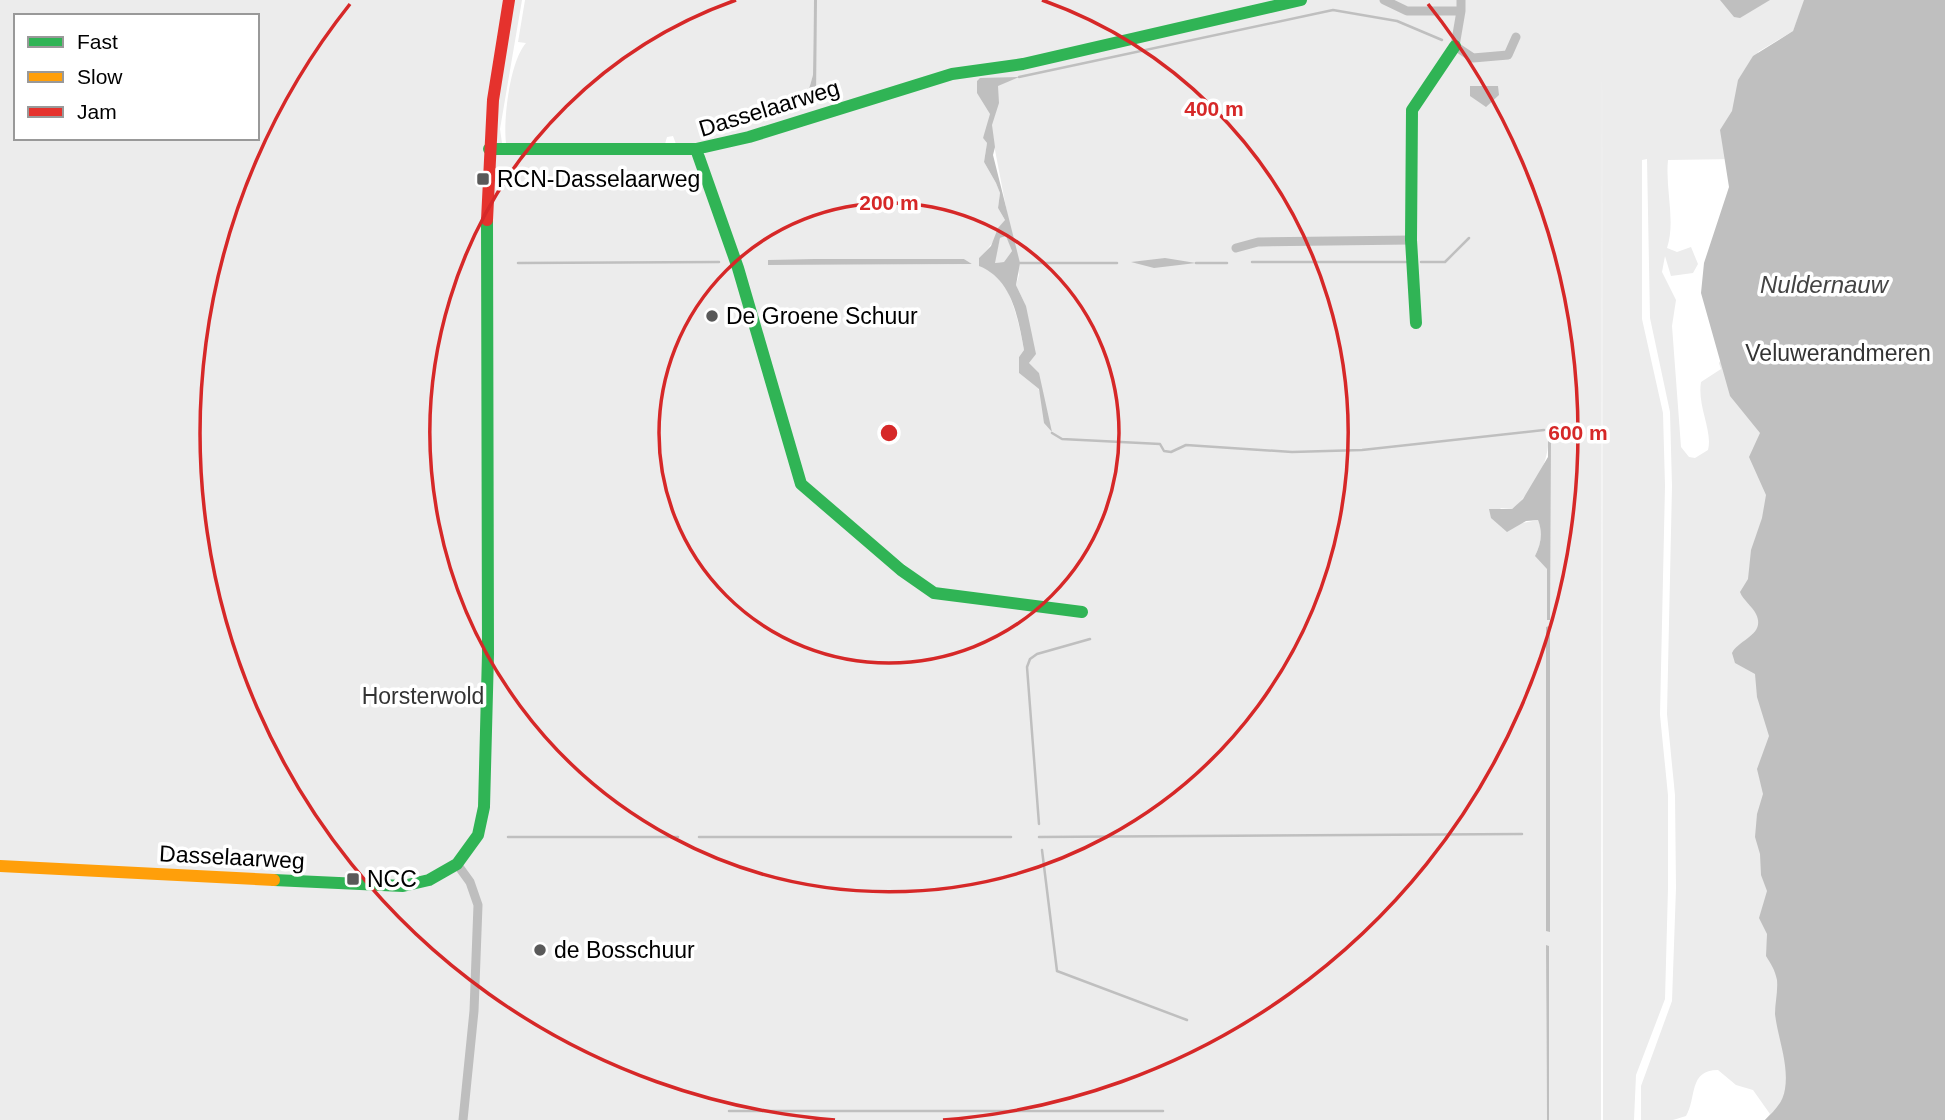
<svg xmlns="http://www.w3.org/2000/svg" width="1945" height="1120" viewBox="0 0 1945 1120" font-family="Helvetica,sans-serif">
<style>
.green{fill:#ececec;fill-rule:evenodd}
.water{fill:#bfbfbf;fill-rule:evenodd}
.lines{fill:none;stroke-linecap:round;stroke-linejoin:round}
.stream{stroke:#bfbfbf;stroke-width:2.5}
.street{stroke:#bebebe;stroke-width:9}
.fast{stroke:#30b455;stroke-width:12}
.slow{stroke:#ff9f0a;stroke-width:12}
.jam{stroke:#e5322d;stroke-width:12}
.ring{fill:none;stroke:#d62828;stroke-width:3.5}
.poi-dot{fill:#595959;stroke:#fff;stroke-width:2.5}
.labels{text-anchor:middle;stroke-width:7;stroke-linejoin:round;paint-order:stroke}
.street-label{font-size:23px;fill:#000;stroke:#fff}
.poi-label{font-size:23px;fill:#000;stroke:#fff;text-anchor:start}
.park-label{font-size:23px;fill:#333;stroke:#fff}
.water-label{font-size:24px;font-style:italic;fill:#444;stroke:#fff}
.centre{fill:#d62828;stroke:#fff;stroke-width:3.5}
.ring-label{font-size:21px;text-anchor:middle;font-weight:bold;fill:#d62828;stroke:#fff;stroke-width:7;stroke-linejoin:round;paint-order:stroke}
</style>
<rect width="100%" height="100%" fill="#fff"/>
<path class="green" d="M 0,0 L 504,0 L 485,149 L 688,152 L 695,158 L 736,270 L 797,482 L 936,590 L 807,486 L 704,157 L 708,144 L 676,144 L 673,136 L 667,137 L 665,144 L 506,143 C 503,119 510,61 526,43 L 518,42 L 525,0 L 814,0 L 813,76 L 810,85 L 813,99 L 816,0 L 1805,0 L 1793,31 L 1758,52 L 1736,159 L 1668,160 C 1665,189 1676,221 1667,248 L 1677,252 L 1691,247 L 1698,264 L 1693,273 L 1671,276 L 1665,256 L 1662,272 L 1676,300 L 1672,326 L 1681,447 L 1689,457 L 1695,458 L 1708,450 C 1713,431 1697,406 1701,382 L 1721,369 L 1719,363 L 1945,0 L 1945,1120 L 1765,1120 L 1770,1114 L 1753,1090 L 1736,1085 L 1718,1070 C 1688,1070 1697,1098 1686,1116 L 1673,1120 L 1641,1120 L 1641,1086 L 1672,1001 L 1676,888 L 1675,795 L 1667,714 L 1672,486 L 1670,412 L 1650,318 L 1647,159 L 1642,160 L 1642,319 L 1663,413 L 1665,486 L 1660,715 L 1668,795 L 1668,888 L 1665,999 L 1636,1075 L 1634,1120 L 1603,1120 L 1602,34 L 1601,1120 L 1549,1120 L 1546,946 L 1547,1120 L 0,1120 ZM 16,16 L 257,16 L 257,138 L 16,138 ZM 990,124 L 1019,275 L 1016,285 L 1025,304 L 1033,357 L 1029,363 L 1041,396 L 1039,389 L 1019,373 L 1019,357 L 1024,350 C 1019,324 1014,299 999,276 C 992,267 985,270 979,258 C 990,248 999,234 1005,220 L 998,208 L 1000,193 L 996,183 L 984,162 L 987,143 L 983,138 ZM 964,259 L 972,264 L 768,265 L 769,260 ZM 1549,432 L 1549,539 L 1547,555 L 1535,556 C 1541,544 1543,533 1538,520 L 1517,524 L 1500,508 L 1512,509 C 1536,488 1549,464 1549,432 ZM 1547,627 L 1549,627 L 1550,634 L 1550,931 L 1546,931 Z
M 511,0 L 522,0 L 500,129 L 502,143 L 497,143 L 497,88 Z
M 1007,236 L 1012,251 L 1004,262 L 994,263 L 1000,238 Z"/>
<path class="water" d="M 814,0 L 817,0 L 816,98 L 813,99 L 809,89 L 813,75 Z
M 1720,0 L 1770,0 L 1740,18 L 1734,17 Z
M 1804,0 L 1945,0 L 1945,1120 L 1765,1120 C 1774,1111 1783,1103 1785,1089 C 1789,1064 1778,1039 1775,1014 C 1775,1003 1778,992 1777,980 C 1775,970 1771,964 1766,956 L 1767,934 L 1759,918 L 1767,891 L 1761,875 L 1760,854 L 1755,837 L 1757,814 L 1763,794 L 1757,769 L 1769,736 L 1757,697 L 1755,674 L 1735,663 L 1732,653 C 1739,639 1766,635 1756,614 C 1752,606 1743,600 1740,592 L 1748,579 L 1751,550 L 1762,518 L 1766,495 L 1749,457 L 1760,433 L 1730,396 L 1701,293 L 1704,263 L 1729,187 L 1720,130 L 1732,111 L 1738,80 L 1753,56 L 1793,31 Z
M 1019,77 L 998,86 L 999,103 L 992,125 L 995,147 L 993,155 L 1020,263 L 1016,285 L 1026,306 L 1036,354 L 1029,363 L 1039,373 L 1052,432 L 1044,423 L 1039,389 L 1019,373 L 1019,357 L 1024,350 C 1018,317 1012,279 979,266 L 979,258 L 991,246 L 998,228 L 1005,220 L 998,208 L 1000,193 L 996,183 L 984,162 L 987,143 L 983,138 L 990,114 L 977,93 L 977,81 L 980,78 ZM 1006,236 L 1012,251 L 1004,262 L 995,263 L 1000,238 Z
M 1470,86 L 1498,86 L 1499,95 L 1486,107 L 1470,96 Z
M 1165,258 L 1196,263 L 1154,268 L 1131,262 Z
M 814,259 L 964,259 L 972,264 L 768,265 L 768,260 Z
M 1548,429 L 1551,437 L 1550,620 L 1547,620 L 1547,569 L 1535,556 C 1541,544 1543,533 1538,520 L 1526,521 L 1507,532 L 1491,518 L 1489,509 L 1512,509 L 1523,499 L 1548,457 Z
M 1549,626 L 1550,634 L 1550,932 L 1546,931 L 1546,627 Z
M 1546,945 L 1549,946 L 1549,1120 L 1547,1120 Z"/>
<g class="lines">
<path class="stream" d="M 1019,77 L 1333,10 L 1397,21 L 1442,40
M 1252,262 L 1406,262
M 1421,262 L 1445,262 L 1469,238
M 518,263 L 719,262
M 1020,263 L 1117,263
M 1196,263 L 1227,263
M 1052,433 L 1062,439 L 1160,444 L 1164,451 L 1171,452 L 1186,445 L 1292,452 L 1362,450 L 1544,430
M 1039,824 L 1027,667 L 1030,659 L 1037,654 L 1090,639
M 508,837 L 678,837
M 699,837 L 1011,837
M 1039,837 L 1522,834
M 1042,850 L 1057,971 L 1187,1020
M 729,1111 L 1163,1111"/>
<path class="street" d="M 1384,0 L 1407,11 L 1461,11 L 1461,0
M 1461,11 L 1455,46 L 1473,58 L 1508,55 L 1516,37
M 1236,248 L 1258,242 L 1411,240
M 457,864 L 470,882 L 478,905 L 474,1011 L 463,1120"/>
<path class="fast" d="M 489,149 L 696,149 L 749,137 L 952,74 L 1023,64 L 1301,0
M 696,149 L 738,268 L 801,484 L 901,570 L 934,593 L 1082,612
M 1416,323 L 1411,240 L 1412,110 L 1455,46
M 274,880 L 403,886 L 429,880 L 457,864 L 478,835 L 484,807 L 488,654 L 487,220"/>
<path class="slow" d="M 0,866 L 274,880"/>
<path class="jam" d="M 487,220 L 493,100 L 509,0"/>
</g>
<g class="ring">
<circle cx="889" cy="433" r="230"/>
<path d="M1042 0A459 459 0 1 1 736 0"/>
<path d="M835 1120A689 689 0 0 1 350 4M1428 4A689 689 0 0 1 943 1120"/>
</g>
<g class="poi-dot">
<rect x="476" y="172" width="14" height="14" rx="3.5"/>
<circle cx="712" cy="316" r="7"/>
<rect x="346" y="872" width="14" height="14" rx="3.5"/>
<circle cx="540" cy="950" r="7"/>
</g>
<g class="labels">
<g class="street-label">
<text transform="translate(769 108) rotate(-17)" y="8">Dasselaarweg</text>
<text transform="translate(232 857) rotate(3)" y="8">Dasselaarweg</text>
</g>
<g class="poi-label">
<text x="497" y="187">RCN-Dasselaarweg</text>
<text x="726" y="324">De Groene Schuur</text>
<text x="367" y="887">NCC</text>
<text x="554" y="958">de Bosschuur</text>
</g>
<g class="park-label">
<text x="1838" y="361">Veluwerandmeren</text>
<text x="423" y="704">Horsterwold</text>
</g>
<g class="water-label">
<text x="1824" y="293">Nuldernauw</text>
</g>
</g>
<circle cx="889" cy="433" r="10" class="centre"/>
<g class="ring-label">
<text x="1214" y="116">400 m</text>
<text x="889" y="210">200 m</text>
<text x="1578" y="440">600 m</text>
</g>
<rect x="14" y="14" width="245" height="126" fill="#ffffff" stroke="#999999" stroke-width="2"/>
<rect x="28" y="37" width="35" height="10" fill="#30b455" stroke="#999999" stroke-width="2"/>
<text x="77" y="49" font-size="21" fill="#000000">Fast</text>
<rect x="28" y="72" width="35" height="10" fill="#ff9f0a" stroke="#999999" stroke-width="2"/>
<text x="77" y="84" font-size="21" fill="#000000">Slow</text>
<rect x="28" y="107" width="35" height="10" fill="#e5322d" stroke="#999999" stroke-width="2"/>
<text x="77" y="119" font-size="21" fill="#000000">Jam</text>
</svg>
